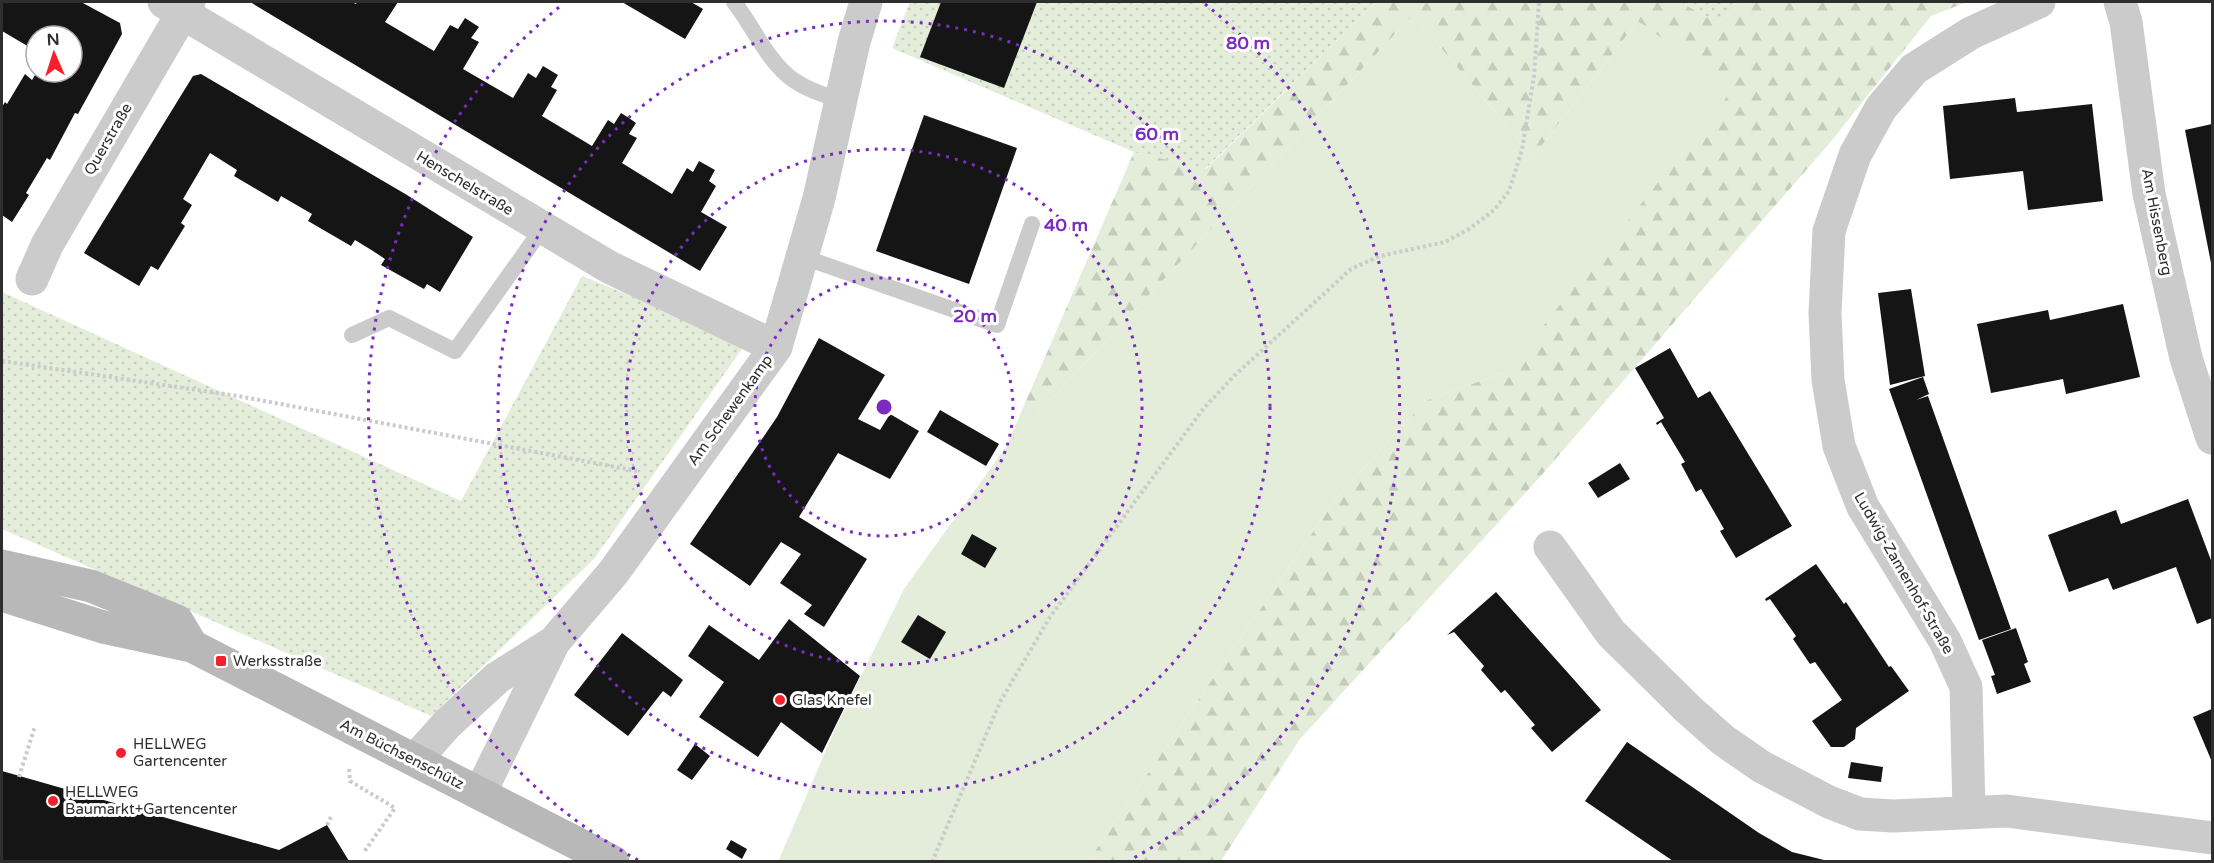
<svg xmlns="http://www.w3.org/2000/svg" width="2214" height="863" viewBox="0 0 2214 863" font-family="'Varela Round',sans-serif">
<style>
.grass{fill:url(#grass-dots)}
.forest{fill:url(#forest-firs)}
.garden{fill:#e4edda}
.building{fill:#151515}
.lines{fill:none;stroke-linecap:round;stroke-linejoin:round}
.path{stroke:#cbcbcb;stroke-width:4;stroke-dasharray:3 3;stroke-linecap:butt}
.lane{stroke:#cbcbcb;stroke-width:16}
.street{stroke:#cbcbcb;stroke-width:33}
.secondary{stroke:#b8b8b8;stroke-width:33}
.ring{fill:none;stroke:#7b2cbf;stroke-width:3;stroke-dasharray:3 6}
.poi-dot{fill:#f61f2c;stroke:#fff;stroke-width:2}
.labels{text-anchor:middle;stroke-width:6;stroke-linejoin:round;paint-order:stroke}
.street-label{font-size:15px;fill:#2e2e2e;stroke:#fff}
.poi-label{font-size:15px;fill:#2e2e2e;stroke:#fff;text-anchor:start}
.centre{fill:#7b2cbf;stroke:#fff;stroke-width:3}
.ring-label{font-size:18px;text-anchor:middle;font-weight:bold;fill:#7b2cbf;stroke:#fff;stroke-width:6;stroke-linejoin:round;paint-order:stroke}
</style>
<defs>
<pattern id="grass-dots" width="8" height="8" patternUnits="userSpaceOnUse" patternTransform="scale(1.5)"><rect width="8" height="8" fill="#e4edda"/><path d="M2 2h.1M6 6h.1" fill="none" stroke="#c4ccbb" stroke-width="1.8" stroke-linecap="round"/></pattern>
<pattern id="forest-firs" width="22" height="20" patternUnits="userSpaceOnUse" patternTransform="scale(1.5)"><rect width="22" height="20" fill="#e4edda"/><path d="M5 1l3.5 6h-7zM16 11l3.5 6h-7z" fill="#c4ccbb"/></pattern>
</defs>
<rect width="100%" height="100%" fill="#fff"/>
<path class="grass" d="M 910,2 L 1376,2 L 1205,169 L 1134,152 L 892,48 Z
M 1680,2 L 1744,2 L 1718,23 Z
M 582,276 L 746,343 L 594,559 L 431,716 L 2,529 L 2,292 L 461,501 Z"/>
<path class="forest" d="M 1376,2 L 1680,2 L 1718,23 L 1744,2 L 1967,2 L 1931,16 L 1833,139 L 1539,478 L 1300,739 L 1221,861 L 1088,861 L 1334,501 L 1425,401 L 1507,371 L 1638,21 L 1533,157 L 1413,15 L 1006,447 L 1134,152 L 1206,169 Z"/>
<path class="garden" d="M 1413,15 L 1533,157 L 1638,21 L 1733,89 L 1507,371 L 1425,401 L 1334,501 L 1088,861 L 778,862 L 835,729 L 904,589 L 1006,447 Z"/>
<path class="building" d="M 2,2 L 81,2 L 120,23 L 122,34 L 78,114 L 75,113 L 50,160 L 47,158 L 26,193 L 29,195 L 12,222 L 2,215 L 2,107 L 5,102 L 7,104 L 25,74 L 32,80 L 37,72 L 72,72 L 72,36 L 36,36 L 36,51 L 2,31 Z
M 250,2 L 352,2 L 356,4 L 357,2 L 398,2 L 385,22 L 434,51 L 450,25 L 458,29 L 465,18 L 479,27 L 471,38 L 479,42 L 463,69 L 513,98 L 528,73 L 536,78 L 543,66 L 558,75 L 551,87 L 557,90 L 542,116 L 592,146 L 608,120 L 614,124 L 621,113 L 629,118 L 636,123 L 629,134 L 637,138 L 622,163 L 672,194 L 687,168 L 693,172 L 699,161 L 715,170 L 709,181 L 716,186 L 701,212 L 727,227 L 700,271 Z
M 622,2 L 691,2 L 703,9 L 685,39 Z
M 941,2 L 1037,2 L 1004,88 L 920,57 Z
M 201,74 L 407,195 L 473,237 L 440,292 L 427,284 L 424,289 L 381,265 L 385,259 L 373,251 L 355,240 L 351,246 L 308,221 L 312,214 L 281,196 L 278,202 L 234,176 L 237,170 L 210,153 L 183,199 L 192,205 L 181,223 L 185,226 L 158,270 L 151,266 L 139,286 L 84,253 L 193,76 Z
M 2015,98 L 2017,112 L 2092,104 L 2103,201 L 2028,210 L 2023,171 L 1950,179 L 1943,106 Z
M 924,115 L 1017,148 L 969,284 L 876,251 Z
M 2212,124 L 2212,263 L 2211,263 L 2185,130 Z
M 1911,289 L 1925,376 L 1890,385 L 1878,293 Z
M 2123,304 L 2140,377 L 2066,394 L 2063,379 L 1991,393 L 1977,324 L 2048,310 L 2050,320 Z
M 819,338 L 885,375 L 858,419 L 880,430 L 890,414 L 919,431 L 890,479 L 838,453 L 799,517 L 867,559 L 824,627 L 804,614 L 812,605 L 780,583 L 801,554 L 781,542 L 750,586 L 690,544 L 777,417 Z
M 1670,348 L 1698,398 L 1710,391 L 1792,526 L 1736,558 L 1720,531 L 1724,529 L 1701,489 L 1696,492 L 1681,464 L 1685,462 L 1661,422 L 1657,425 L 1656,423 L 1664,418 L 1635,368 Z
M 1923,377 L 1929,394 L 1916,400 L 1928,396 L 2011,629 L 1979,640 L 1889,389 Z
M 940,410 L 999,444 L 986,466 L 927,432 Z
M 1620,463 L 1630,479 L 1598,498 L 1588,483 Z
M 2188,499 L 2212,563 L 2212,618 L 2197,624 L 2176,567 L 2113,590 L 2108,578 L 2069,592 L 2048,535 L 2116,510 L 2121,524 Z
M 972,534 L 997,548 L 985,568 L 961,554 Z
M 1816,564 L 1844,604 L 1846,602 L 1889,667 L 1891,666 L 1909,691 L 1856,728 L 1855,739 L 1844,747 L 1831,747 L 1812,721 L 1842,700 L 1815,662 L 1810,664 L 1793,639 L 1796,636 L 1770,599 L 1766,601 L 1765,599 Z
M 1496,592 L 1601,710 L 1552,752 L 1531,728 L 1535,725 L 1505,690 L 1501,693 L 1481,670 L 1484,666 L 1454,632 L 1447,635 Z
M 918,615 L 946,632 L 930,659 L 901,642 Z
M 789,619 L 860,676 L 822,753 L 781,722 L 758,757 L 699,717 L 724,682 L 688,656 L 709,625 L 759,660 Z
M 2016,628 L 2028,662 L 2024,664 L 2031,682 L 1997,694 L 1991,676 L 1995,675 L 1982,640 Z
M 622,633 L 683,680 L 671,697 L 663,691 L 628,736 L 574,695 Z
M 2212,709 L 2212,762 L 2193,717 Z
M 1627,742 L 1759,833 L 1792,852 L 1828,861 L 1673,861 L 1585,801 Z
M 695,744 L 710,756 L 692,780 L 677,770 Z
M 1851,762 L 1883,767 L 1881,782 L 1848,778 Z
M 2,771 L 279,850 L 327,825 L 349,861 L 2,861 Z
M 731,840 L 747,849 L 742,859 L 726,849 Z"/>
<g class="lines">
<path class="path" d="M 2,361 L 238,396 L 637,471
M 349,769 L 350,781 L 395,808 L 364,852
M 19,777 L 35,726
M 327,825 L 331,817
M 932,862 L 1000,702 L 1050,617 L 1204,408 L 1235,375 L 1351,269 L 1380,256 L 1445,242 L 1469,229 L 1494,210 L 1509,191 L 1522,150 L 1534,76 L 1539,2"/>
<path class="lane" d="M 734,2 C 752,25 764,54 786,74 C 801,88 822,94 841,101
M 803,257 L 997,325 L 1032,224
M 352,335 L 389,318 L 455,351 L 542,229"/>
<path class="street" d="M 164,2 L 609,267 L 776,347
M 2120,2 L 2126,22 L 2149,194 L 2186,358 L 2212,438
M 32,279 L 47,245 L 189,2
M 1550,547 L 1611,633 L 1688,709 L 1723,740 L 1762,767 L 1829,802 L 1860,814 L 1893,816 L 2007,811 L 2212,838
M 415,760 L 447,724 L 497,678 L 554,642
M 480,793 L 554,642 L 613,573 L 776,347 L 819,198 L 854,42 L 866,2
M 1969,812 L 1966,687 L 1945,641 L 1863,507 L 1839,446 L 1828,380 L 1825,313 L 1829,231 L 1855,155 L 1881,108 L 1914,69 L 1971,33 L 2039,2"/>
<path class="secondary" d="M 2,566 L 91,586 L 177,621 L 192,646
M 2,595 L 103,627 L 192,646 L 613,862"/>
</g>
<g class="ring">
<circle cx="884" cy="407" r="129"/>
<circle cx="884" cy="407" r="258"/>
<circle cx="884" cy="407" r="386"/>
<path d="M638 860A515 515 0 0 1 563 4M1205 4A515 515 0 0 1 1130 860"/>
</g>
<g class="poi-dot">
<rect x="215" y="655" width="12" height="12" rx="3"/>
<circle cx="780" cy="700" r="6"/>
<circle cx="121" cy="753" r="6"/>
<circle cx="53" cy="801" r="6"/>
</g>
<g class="labels">
<g class="street-label">
<text transform="translate(108 139) rotate(-60)" y="5">Querstraße</text>
<text transform="translate(465 183) rotate(31)" y="5">Henschelstraße</text>
<text transform="translate(2157 222) rotate(79)" y="5">Am Hissenberg</text>
<text transform="translate(730 410) rotate(-54)" y="5">Am Schewenkamp</text>
<text transform="translate(1904 573) rotate(60)" y="5">Ludwig-Zamenhof-Straße</text>
<text transform="translate(402 754) rotate(27)" y="5">Am Büchsenschütz</text>
</g>
<g class="poi-label">
<text x="233" y="666">Werksstraße</text>
<text x="792" y="705">Glas Knefel</text>
<text x="133" y="749">HELLWEG<tspan x="133" dy="17">Gartencenter</tspan></text>
<text x="65" y="797">HELLWEG<tspan x="65" dy="17">Baumarkt+Gartencenter</tspan></text>
</g>
</g>
<circle cx="884" cy="407" r="9" class="centre"/>
<g class="ring-label">
<text x="1248" y="49">80 m</text>
<text x="1157" y="140">60 m</text>
<text x="1066" y="231">40 m</text>
<text x="975" y="322">20 m</text>
</g>
<rect width="2214" height="863" fill="none" stroke="#2e2e2e" stroke-width="6"/>
<g transform="translate(54 54) rotate(357)"><circle r="28" fill="#ffffff" stroke="#ababab" stroke-width="1.5"/>
<path d="M0-4.5L10 22L0 15L-10 22Z" fill="#f61f2c"/>
<text y="-9" font-size="16" font-weight="bold" text-anchor="middle" fill="#2e2e2e">N</text>
</g>
</svg>
